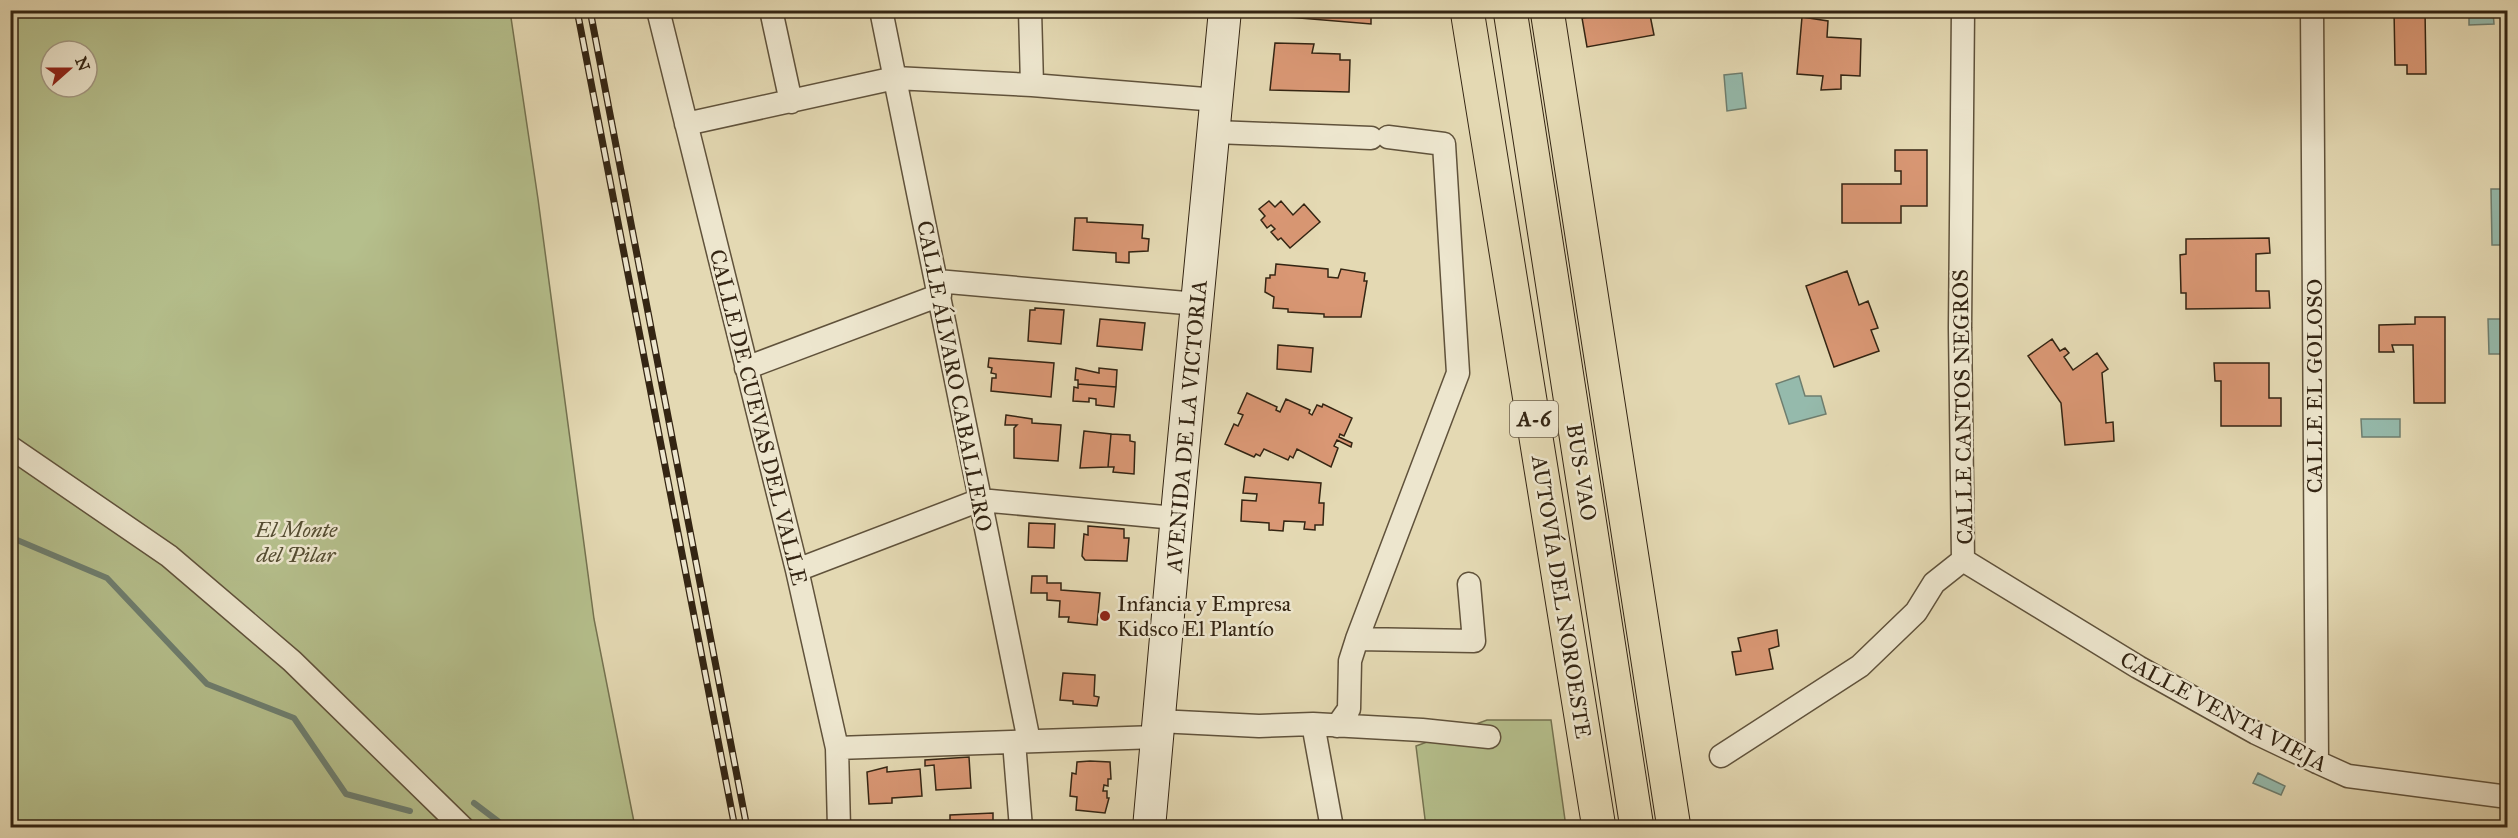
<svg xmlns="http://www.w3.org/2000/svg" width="2518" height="838" viewBox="0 0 2518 838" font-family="'IM FELL Great Primer',serif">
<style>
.green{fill:#b5bf8c;stroke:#747250;stroke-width:1.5;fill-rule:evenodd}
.water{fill:#95baac;stroke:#6e7e6f;stroke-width:1.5}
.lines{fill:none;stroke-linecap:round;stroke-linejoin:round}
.stream{stroke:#6e7e6f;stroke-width:6}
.building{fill:#d99774;stroke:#342513;stroke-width:1.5}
.street-casing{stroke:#60523b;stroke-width:25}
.secondary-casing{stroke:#342513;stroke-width:34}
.highway-casing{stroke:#342513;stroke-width:35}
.street{stroke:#ede6ce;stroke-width:22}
.secondary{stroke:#ede6ce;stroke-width:32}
.highway{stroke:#e4d9b3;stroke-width:33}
.rail-casing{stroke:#342513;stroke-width:7}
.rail{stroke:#ede6ce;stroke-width:4.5;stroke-dasharray:14;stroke-linecap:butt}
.poi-dot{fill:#8f2418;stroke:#ede6ce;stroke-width:2}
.labels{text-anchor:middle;stroke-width:5;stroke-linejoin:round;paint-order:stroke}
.shield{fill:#ede6ce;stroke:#6c5f4b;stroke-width:1.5}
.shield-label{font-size:21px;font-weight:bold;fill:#342513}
.street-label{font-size:22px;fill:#342513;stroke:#ede6ce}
.park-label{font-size:22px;font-style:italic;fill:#544c31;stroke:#ede6ce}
.poi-label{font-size:22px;fill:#342513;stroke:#ede6ce;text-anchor:start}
</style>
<rect width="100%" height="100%" fill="#e4d9b3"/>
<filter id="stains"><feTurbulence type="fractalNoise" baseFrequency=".00333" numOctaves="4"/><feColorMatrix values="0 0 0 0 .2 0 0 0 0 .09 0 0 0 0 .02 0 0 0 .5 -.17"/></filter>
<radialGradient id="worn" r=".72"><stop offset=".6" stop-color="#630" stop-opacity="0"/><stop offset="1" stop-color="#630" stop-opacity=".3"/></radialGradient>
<path class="green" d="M 10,11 L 510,11 L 538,199 L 594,619 L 635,827 L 11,827 ZM 51,51 L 87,51 L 87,87 L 51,87 Z
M 1487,720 L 1551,720 L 1566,827 L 1426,827 L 1416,746 Z"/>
<path class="water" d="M 2469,11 L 2493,11 L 2494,24 L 2469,25 Z
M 1742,73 L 1746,108 L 1727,111 L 1724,75 Z
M 2491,189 L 2507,189 L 2507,245 L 2492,245 Z
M 2488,319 L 2505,319 L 2505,354 L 2489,354 Z
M 1799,376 L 1805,396 L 1821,396 L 1826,414 L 1789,424 L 1776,384 Z
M 2361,419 L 2400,419 L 2400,437 L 2362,437 Z
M 2258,773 L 2285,786 L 2281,795 L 2253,783 Z"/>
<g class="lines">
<path class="stream" d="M 10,537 L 107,578 L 207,684 L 294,718 L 346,794 L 410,811
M 474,803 L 507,828"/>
</g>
<path class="building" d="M 1276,10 L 1371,10 L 1371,24 L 1276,16 Z
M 1635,10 L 1649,10 L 1654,35 L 1587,47 L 1582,18 Z
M 2394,10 L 2425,10 L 2426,74 L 2407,74 L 2407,65 L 2395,65 Z
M 1802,17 L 1828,21 L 1827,37 L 1861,39 L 1860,76 L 1841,75 L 1841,89 L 1821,90 L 1823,76 L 1797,74 Z
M 1275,43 L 1314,44 L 1312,53 L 1340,54 L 1340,60 L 1350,60 L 1349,92 L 1270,90 Z
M 1895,150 L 1927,150 L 1927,206 L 1901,206 L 1901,223 L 1842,223 L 1842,184 L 1901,184 L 1901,171 L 1895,171 Z
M 1269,201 L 1275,207 L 1281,201 L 1293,215 L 1304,204 L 1320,222 L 1290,248 L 1281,238 L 1278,240 L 1271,232 L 1275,229 L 1271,225 L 1267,228 L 1261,220 L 1265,216 L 1259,209 Z
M 1075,218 L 1087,218 L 1087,222 L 1143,225 L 1142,238 L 1149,239 L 1148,251 L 1129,252 L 1129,263 L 1116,262 L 1116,253 L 1073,250 Z
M 2269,238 L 2270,253 L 2256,254 L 2256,291 L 2269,291 L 2270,308 L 2186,309 L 2186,293 L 2181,293 L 2180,255 L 2186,254 L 2186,239 Z
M 1276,264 L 1328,269 L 1328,277 L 1338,278 L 1341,269 L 1365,273 L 1364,281 L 1367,281 L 1361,317 L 1324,317 L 1324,314 L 1288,312 L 1288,309 L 1273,308 L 1274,297 L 1265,292 L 1266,278 L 1270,278 L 1270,275 L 1275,275 Z
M 1847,271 L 1859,305 L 1868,301 L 1878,328 L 1871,330 L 1879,351 L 1834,367 L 1806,286 Z
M 1035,308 L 1064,310 L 1061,344 L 1028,341 L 1030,310 L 1035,310 Z
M 2415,317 L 2445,317 L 2445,403 L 2414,403 L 2413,345 L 2392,345 L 2394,352 L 2379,352 L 2379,325 L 2415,324 Z
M 1100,319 L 1145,323 L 1142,350 L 1097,346 Z
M 2052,339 L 2060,351 L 2065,348 L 2069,353 L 2064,357 L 2073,370 L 2097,353 L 2108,369 L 2102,373 L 2106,423 L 2113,422 L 2114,441 L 2065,445 L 2061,403 L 2028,356 Z
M 1278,345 L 1313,348 L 1311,372 L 1277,369 Z
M 989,358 L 1054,363 L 1051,397 L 991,391 L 992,378 L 996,378 L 996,374 L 991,373 L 992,368 L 988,367 Z
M 2214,363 L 2269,363 L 2269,398 L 2281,398 L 2281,426 L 2221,426 L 2221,381 L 2215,381 Z
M 1076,368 L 1099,373 L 1099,368 L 1117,370 L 1116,387 L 1078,384 L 1078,380 L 1075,380 Z
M 1078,384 L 1116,387 L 1114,407 L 1096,405 L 1096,399 L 1089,398 L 1089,402 L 1073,401 L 1074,387 L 1078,388 Z
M 1247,393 L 1277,407 L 1276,410 L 1280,412 L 1286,399 L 1310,410 L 1309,413 L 1312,415 L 1317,405 L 1322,407 L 1323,404 L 1352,418 L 1344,436 L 1340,434 L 1339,437 L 1352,443 L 1351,447 L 1337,440 L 1334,446 L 1338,448 L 1331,467 L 1297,449 L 1293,458 L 1290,456 L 1288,460 L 1264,449 L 1260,456 L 1256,454 L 1254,457 L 1225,444 L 1234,424 L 1238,426 L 1243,415 L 1238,413 Z
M 1006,415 L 1032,419 L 1032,423 L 1061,425 L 1058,461 L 1014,458 L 1014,428 L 1017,425 L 1005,425 Z
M 1084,431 L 1111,434 L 1108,467 L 1080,468 Z
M 1111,434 L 1130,435 L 1130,441 L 1135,442 L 1134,474 L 1113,472 L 1114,467 L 1108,467 Z
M 1245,477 L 1321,483 L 1319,503 L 1324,503 L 1323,525 L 1315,525 L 1315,530 L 1304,529 L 1305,522 L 1284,521 L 1283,531 L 1269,530 L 1269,523 L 1241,521 L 1242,500 L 1256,501 L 1257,494 L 1243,493 Z
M 1029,523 L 1055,524 L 1054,548 L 1028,547 Z
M 1088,526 L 1124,529 L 1124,538 L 1129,538 L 1127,561 L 1085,560 L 1082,556 L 1084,534 L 1088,535 Z
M 1032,576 L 1047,576 L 1047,583 L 1061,583 L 1061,590 L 1100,593 L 1097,625 L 1068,622 L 1069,617 L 1059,617 L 1060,601 L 1047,600 L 1047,593 L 1031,593 Z
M 1777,630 L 1779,646 L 1769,649 L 1773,669 L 1736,675 L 1732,652 L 1741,651 L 1738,638 Z
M 1063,673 L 1095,675 L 1094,696 L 1099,697 L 1097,706 L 1073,704 L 1073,701 L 1060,700 Z
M 969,757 L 971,788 L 936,790 L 934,765 L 925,766 L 925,760 Z
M 1090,761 L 1110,762 L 1111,779 L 1108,779 L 1108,786 L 1104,785 L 1103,791 L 1107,791 L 1107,798 L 1109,798 L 1105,813 L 1076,810 L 1077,797 L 1070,796 L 1072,773 L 1076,774 L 1077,762 Z
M 887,767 L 887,772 L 920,769 L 922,796 L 892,798 L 892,803 L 869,804 L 867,772 Z
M 993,813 L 993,828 L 950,828 L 950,815 Z"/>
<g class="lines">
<defs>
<path id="street" d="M 658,10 L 797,570 L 837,748 L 839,828
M 771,10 L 791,102
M 881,10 L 1029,741
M 1030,10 L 1032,85
M 2312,10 L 2317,762
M 686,124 L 895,78 L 1032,85 L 1217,100
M 1215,132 L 1371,138
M 937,281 L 1197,304
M 746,368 L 940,295
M 10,447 L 169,556 L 292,661 L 463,828
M 1963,560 L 2138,667 L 2256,733 L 2317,762 L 2348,776 L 2508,797
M 797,570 L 980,500 L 1175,518
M 1357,639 L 1474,641 L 1469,584
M 1158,721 L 1259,726 L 1313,724 L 1422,730 L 1489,737
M 1313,724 L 1332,828
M 1337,726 L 1349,709 L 1350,661 L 1357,639 L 1458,373 L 1444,144 L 1388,137
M 1014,742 L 1021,828
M 837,748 L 1157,737
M 1721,756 L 1860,666 L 1916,612 L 1934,583 L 1963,560 L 1960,328 L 1963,10"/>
<path id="secondary" d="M 1149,828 C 1172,555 1199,283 1225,10"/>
<path id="highway" d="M 1467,10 L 1599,828
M 1510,10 L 1637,828
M 1547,10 L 1674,828"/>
</defs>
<use href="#street" class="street-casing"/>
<use href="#secondary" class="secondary-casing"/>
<use href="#highway" class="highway-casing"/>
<use href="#street" class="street"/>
<use href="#secondary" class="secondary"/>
<use href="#highway" class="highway"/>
<defs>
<path id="rail" d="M 577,10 L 735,828
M 590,10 L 747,828"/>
</defs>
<use href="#rail" class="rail-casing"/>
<use href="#rail" class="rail"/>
</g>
<circle class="poi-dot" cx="1105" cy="616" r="6"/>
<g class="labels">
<rect class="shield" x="1510" y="401" width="48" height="36" rx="4.5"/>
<g class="shield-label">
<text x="1534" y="426">A-6</text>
</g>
<g class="street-label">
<text transform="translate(955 376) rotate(79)" y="8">CALLE ÁLVARO CABALLERO</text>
<text transform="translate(2314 386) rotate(-90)" y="8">CALLE EL GOLOSO</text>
<text transform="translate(1962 407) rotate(-91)" y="8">CALLE CANTOS NEGROS</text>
<text transform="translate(759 417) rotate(76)" y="8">CALLE DE CUEVAS DEL VALLE</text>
<text transform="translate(1186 426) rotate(-85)" y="8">AVENIDA DE LA VICTORIA</text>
<text transform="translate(1582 472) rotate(81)" y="8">BUS-VAO</text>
<text transform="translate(1562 597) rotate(81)" y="8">AUTOVÍA DEL NOROESTE</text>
<text transform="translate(2224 711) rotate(28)" y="8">CALLE VENTA VIEJA</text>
</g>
<g class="park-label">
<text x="296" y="537">El Monte<tspan x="296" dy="25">del Pilar</tspan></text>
</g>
<g class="poi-label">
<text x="1117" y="611">Infancia y Empresa<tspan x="1117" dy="25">Kidsco El Plantío</tspan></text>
</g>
</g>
<rect width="2518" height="838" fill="none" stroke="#e4d9b3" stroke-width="36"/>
<rect x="12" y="12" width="2494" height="814" fill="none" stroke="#342513" stroke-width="3"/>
<rect x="18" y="18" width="2482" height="802" fill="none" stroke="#342513" stroke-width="1.5"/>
<g transform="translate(69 69) rotate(69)"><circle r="28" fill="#ede6ce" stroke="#a39983" stroke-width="1.5"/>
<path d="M0-4.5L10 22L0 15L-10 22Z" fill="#8f2418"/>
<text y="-9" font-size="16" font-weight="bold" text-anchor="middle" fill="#342513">N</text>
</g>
<rect width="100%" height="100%" filter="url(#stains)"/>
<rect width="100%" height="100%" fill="url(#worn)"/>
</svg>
